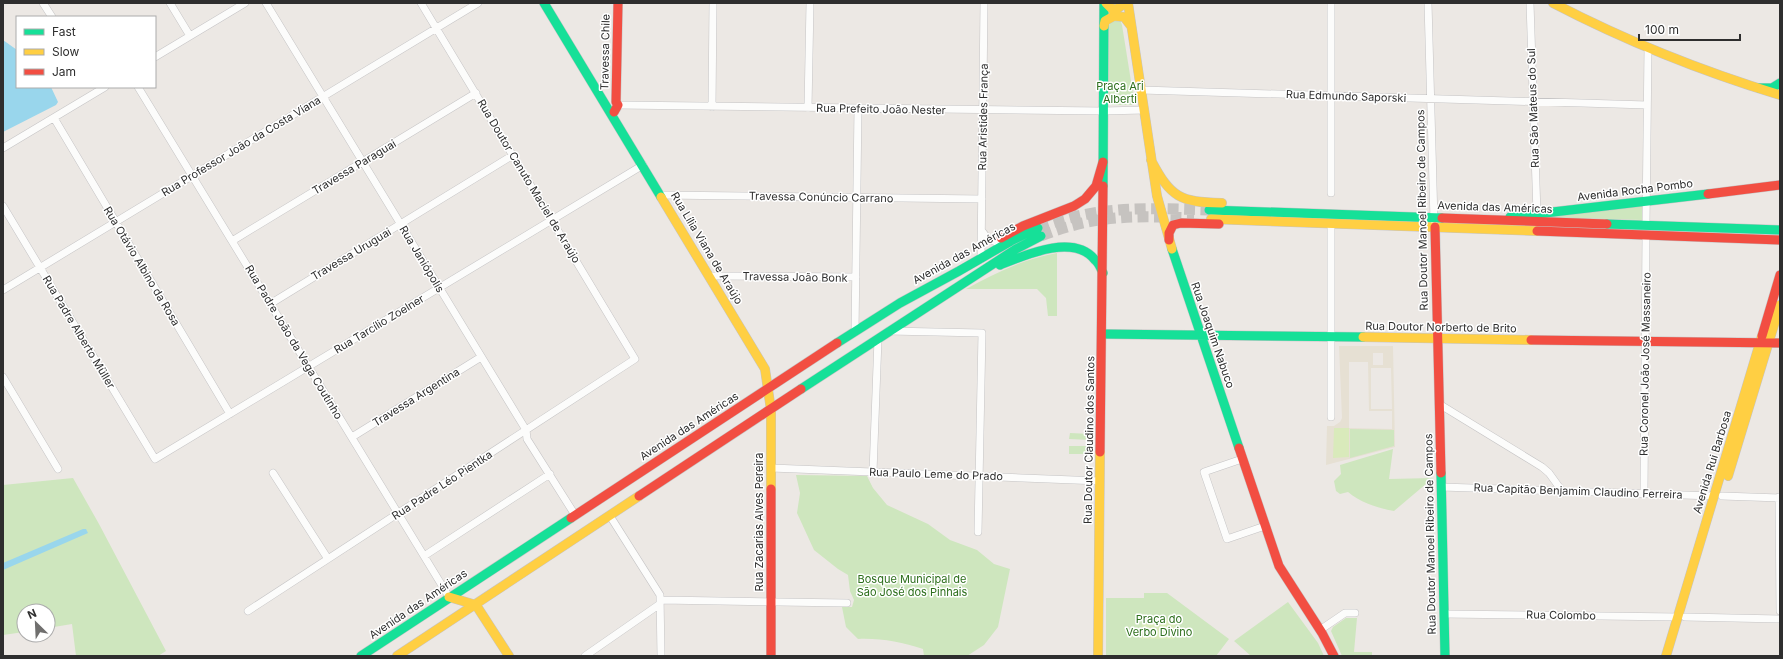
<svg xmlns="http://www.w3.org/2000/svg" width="1783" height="659" viewBox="0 0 1783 659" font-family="Inter,sans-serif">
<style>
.education{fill:#e6e0d3;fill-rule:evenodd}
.green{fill:#cee6be}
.pitch{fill:#d9eabb}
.water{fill:#99d6ec}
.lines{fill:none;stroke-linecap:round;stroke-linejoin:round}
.primary-tunnel{stroke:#c6c3c0;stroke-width:11;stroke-dasharray:11 5.5;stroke-linecap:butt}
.street-casing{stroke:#c5c4c5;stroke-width:8}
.fast-casing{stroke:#c5c4c5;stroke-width:10}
.slow-casing{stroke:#c5c4c5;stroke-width:10}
.jam-casing{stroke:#c5c4c5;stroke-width:10}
.street{stroke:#fcfcfb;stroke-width:7}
.fast{stroke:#16e098;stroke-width:9}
.slow{stroke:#ffcf43;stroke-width:9}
.jam{stroke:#f24e42;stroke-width:9}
.labels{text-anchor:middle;stroke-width:3;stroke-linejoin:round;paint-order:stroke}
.street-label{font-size:11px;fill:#2e2e2e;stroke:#fff}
.park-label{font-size:11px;fill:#2c6e1b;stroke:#fff}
</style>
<rect width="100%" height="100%" fill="#ece8e4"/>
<path class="education" d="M 1339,346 L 1393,346 L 1395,447 L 1326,465 L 1327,426 L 1334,426 L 1340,422 L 1342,418 ZM 1373,353 L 1383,353 L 1383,365 L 1373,365 ZM 1349,362 L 1368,362 L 1369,411 L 1392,411 L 1392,429 L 1349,428 ZM 1371,368 L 1391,368 L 1392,409 L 1371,409 Z"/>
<path class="green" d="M 1111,20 L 1120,20 L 1122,25 L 1134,100 L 1132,105 L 1112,105 L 1108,103 L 1109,26 Z
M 1642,205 L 1642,220 L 1544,217 Z
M 1057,253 L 1057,316 L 1048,316 L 1046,298 L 1037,289 L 966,289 C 996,273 1023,259 1057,253 Z
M 1350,429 L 1394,430 L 1394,446 L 1350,458 Z
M 1070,433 L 1091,434 L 1091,440 L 1069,439 Z
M 1069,446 L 1091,446 L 1090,454 L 1069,454 Z
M 1393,449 L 1389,479 L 1433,478 L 1394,511 C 1378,508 1361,503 1348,492 L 1340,494 L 1336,491 L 1334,481 L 1341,474 L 1340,465 Z
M 796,475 L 867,476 L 873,488 L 887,505 L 928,524 L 950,540 L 977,550 L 994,564 L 1010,569 L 998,627 L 984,645 L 967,656 L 924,656 L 923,649 C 902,642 880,638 858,639 L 846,627 L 842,607 L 852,607 L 854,600 L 850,591 L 848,575 L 838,569 L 814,550 L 797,513 L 800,493 Z
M 73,478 L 99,524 L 166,651 L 158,656 L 76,656 L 72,624 L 48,628 L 48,611 L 24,611 L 24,632 L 3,635 L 3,485 Z
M 1144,593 L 1167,593 L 1229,639 L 1216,656 L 1106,656 L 1106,598 L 1144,598 Z
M 1288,602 L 1318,643 L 1324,656 L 1251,656 L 1234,641 Z
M 1346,618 L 1357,618 L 1354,652 L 1372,652 L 1372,656 L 1342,656 L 1331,631 L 1333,627 Z"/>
<path class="pitch" d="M 1334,428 L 1349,428 L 1349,457 L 1333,458 Z
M 1142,619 L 1175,619 L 1174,639 L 1141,639 Z"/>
<path class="water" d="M 3,40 L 17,50 L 17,87 L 51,87 L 58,102 L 56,105 L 3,132 Z
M 83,529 L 86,529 L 88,533 L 3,570 L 3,563 Z"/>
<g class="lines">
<path class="primary-tunnel" d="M 1038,228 C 1099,205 1145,208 1209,210
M 1041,236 C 1097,214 1135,216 1194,218"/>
<defs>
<path id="street" d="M 43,3 L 52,17
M 170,3 L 190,36
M 266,3 L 526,430 L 527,439 L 575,515
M 1331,3 L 1331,193
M 1428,3 L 1434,221
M 1530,3 L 1537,214
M 155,57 L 245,3
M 138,87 L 449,597
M 1141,90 L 1647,105
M 618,105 L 1103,111 L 1144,110
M 712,107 L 713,3
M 808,108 L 810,3
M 54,118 L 230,414
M 3,148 L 105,87
M 661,195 L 982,199
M 3,206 L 155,459 L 643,165
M 1331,223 L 1331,417
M 1646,225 L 1648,48
M 982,231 L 988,239 L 996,242
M 232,241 L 476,93
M 981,259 L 984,3
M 710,276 L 856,277
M 3,290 L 478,3
M 270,304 L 513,155
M 889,331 L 982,333 L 978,532
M 855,332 L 858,108
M 3,377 L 58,469
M 1439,404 L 1542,467 L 1549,473 L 1562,491
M 352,437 L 481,357
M 1242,459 L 1204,472 L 1227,539 L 1265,526
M 771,468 L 1100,481
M 873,472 L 878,339
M 273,473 L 328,559
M 1441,487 L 1714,496
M 1644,493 L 1646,235
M 1722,496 L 1780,498
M 1779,497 L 1780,611
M 610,516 L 660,595 L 661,656
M 424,556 L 550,474
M 661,600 L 847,603
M 248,611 L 635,359 L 421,3
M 1444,614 L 1678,617
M 1685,617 L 1780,619
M 1320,630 L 1345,613 L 1355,613
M 585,656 L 660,604"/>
<path id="fast" d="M 544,3 L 661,197
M 1759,88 L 1772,88 L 1780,83
M 1103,186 L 1104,3
M 1209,210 L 1442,218
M 1510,217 L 1708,194
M 1607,224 L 1780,230
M 1172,249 L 1239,448
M 1000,265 C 1025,255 1074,233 1095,260 C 1099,263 1101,269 1103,273
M 1102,334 L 1363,337
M 837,343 L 900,303 L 959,271 L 1011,241 L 1038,228
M 801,389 L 1016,249 L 1041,236
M 1441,473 L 1445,656
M 361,656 L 571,518"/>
<path id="slow" d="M 1106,3 L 1112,9 L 1117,9 L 1125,3
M 1128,3 L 1157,196 L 1172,249
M 1553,3 C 1626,41 1701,71 1780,95
M 1104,26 L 1105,21 L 1114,16 L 1124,17 L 1131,26
M 1151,160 C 1171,198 1180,202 1222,203
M 661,197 L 765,369 L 771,410 L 771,489
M 1211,219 L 1537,231
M 1363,337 L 1531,340
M 1728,476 L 1780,305
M 449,597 L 476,605 L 509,656
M 397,656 L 639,496
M 1098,656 L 1100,452
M 1666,656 L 1762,336"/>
<path id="jam" d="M 614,112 L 618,105 L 616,102 L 618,3
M 1708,194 L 1780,185
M 1442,218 L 1607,224
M 1435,227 L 1441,473
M 1537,231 L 1780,240
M 1001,238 L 1023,226 L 1074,206 L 1085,199 L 1096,186 L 1103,162
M 1169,240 L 1169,233 L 1173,225 L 1181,223 L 1219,224
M 1762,336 L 1780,275
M 1531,340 L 1780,343
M 1239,448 L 1279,566 L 1322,633 L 1334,656
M 1100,452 L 1103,186
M 771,489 L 771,656
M 639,496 L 801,389
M 571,518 L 837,343"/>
</defs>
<use href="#street" class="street-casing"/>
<use href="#fast" class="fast-casing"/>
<use href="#slow" class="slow-casing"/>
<use href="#jam" class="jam-casing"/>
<use href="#street" class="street"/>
<use href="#fast" class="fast"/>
<use href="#slow" class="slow"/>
<use href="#jam" class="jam"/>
</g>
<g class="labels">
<g class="street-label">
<text transform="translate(605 52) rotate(-89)" y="4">Travessa Chile</text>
<text transform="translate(1346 96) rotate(2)" y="4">Rua Edmundo Saporski</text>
<text transform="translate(1533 108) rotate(-92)" y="4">Rua São Mateus do Sul</text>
<text transform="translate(881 109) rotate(1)" y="4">Rua Prefeito João Nester</text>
<text transform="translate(983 117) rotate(-89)" y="4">Rua Aristides França</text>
<text transform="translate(241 146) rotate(-31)" y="4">Rua Professor João da Costa Viana</text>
<text transform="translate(354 167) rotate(-31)" y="4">Travessa Paraguai</text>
<text transform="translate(529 181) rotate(59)" y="4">Rua Doutor Canuto Maciel de Araújo</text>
<text transform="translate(1635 190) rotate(-7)" y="4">Avenida Rocha Pombo</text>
<text transform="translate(821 197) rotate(1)" y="4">Travessa Conúncio Carrano</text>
<text transform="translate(1495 207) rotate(2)" y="4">Avenida das Américas</text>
<text transform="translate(1422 210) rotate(-91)" y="4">Rua Doutor Manoel Ribeiro de Campos</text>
<text transform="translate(707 248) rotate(59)" y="4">Rua Lília Viana de Araújo</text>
<text transform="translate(964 253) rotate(-29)" y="4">Avenida das Américas</text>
<text transform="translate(351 254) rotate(-31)" y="4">Travessa Uruguai</text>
<text transform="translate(422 259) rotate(59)" y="4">Rua Janiópolis</text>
<text transform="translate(142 266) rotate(59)" y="4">Rua Otávio Albino da Rosa</text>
<text transform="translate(795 277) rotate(1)" y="4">Travessa João Bonk</text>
<text transform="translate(379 324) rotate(-31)" y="4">Rua Tarcílio Zoelner</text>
<text transform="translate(1441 327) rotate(1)" y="4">Rua Doutor Norberto de Brito</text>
<text transform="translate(79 332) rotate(59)" y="4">Rua Padre Alberto Müller</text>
<text transform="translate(1213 335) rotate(71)" y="4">Rua Joaquim Nabuco</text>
<text transform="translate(294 342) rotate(59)" y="4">Rua Padre João da Vega Coutinho</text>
<text transform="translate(1645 364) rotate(-89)" y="4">Rua Coronel João José Massaneiro</text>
<text transform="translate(416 397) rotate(-32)" y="4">Travessa Argentina</text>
<text transform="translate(689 426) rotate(-33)" y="4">Avenida das Américas</text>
<text transform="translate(1089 440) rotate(-89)" y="4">Rua Doutor Claudino dos Santos</text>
<text transform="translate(1712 462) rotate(-73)" y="4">Avenida Rui Barbosa</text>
<text transform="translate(936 474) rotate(2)" y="4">Rua Paulo Leme do Prado</text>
<text transform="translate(442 485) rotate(-33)" y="4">Rua Padre Léo Pientka</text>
<text transform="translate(1578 491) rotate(2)" y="4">Rua Capitão Benjamim Claudino Ferreira</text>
<text transform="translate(759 522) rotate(-90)" y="4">Rua Zacarias Alves Pereira</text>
<text transform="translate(1430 534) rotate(-91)" y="4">Rua Doutor Manoel Ribeiro de Campos</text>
<text transform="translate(418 604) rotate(-34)" y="4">Avenida das Américas</text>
<text transform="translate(1561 615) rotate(1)" y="4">Rua Colombo</text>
</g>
<g class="park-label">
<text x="1120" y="90">Praça Ari<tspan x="1120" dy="13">Alberti</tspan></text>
<text x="912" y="583">Bosque Municipal de<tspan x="912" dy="13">São José dos Pinhais</tspan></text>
<text x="1159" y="623">Praça do<tspan x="1159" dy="13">Verbo Divino</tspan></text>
</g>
</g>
<rect width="1783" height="659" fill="none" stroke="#2e2e2e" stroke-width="8"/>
<rect x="16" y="16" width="140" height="72" fill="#ffffff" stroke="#ababab"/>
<rect x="24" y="29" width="20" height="6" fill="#16e098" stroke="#ababab"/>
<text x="52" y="36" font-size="12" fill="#2e2e2e">Fast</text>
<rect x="24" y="49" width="20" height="6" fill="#ffcf43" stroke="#ababab"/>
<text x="52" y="56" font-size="12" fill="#2e2e2e">Slow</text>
<rect x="24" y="69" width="20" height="6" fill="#f24e42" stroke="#ababab"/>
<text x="52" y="76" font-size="12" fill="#2e2e2e">Jam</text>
<g transform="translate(36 623) rotate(336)"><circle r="19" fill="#ffffff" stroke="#ababab"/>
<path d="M0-3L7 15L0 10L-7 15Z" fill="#706f6e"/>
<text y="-6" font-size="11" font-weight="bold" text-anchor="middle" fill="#2e2e2e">N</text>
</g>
<path d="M1639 34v6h101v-6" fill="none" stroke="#2e2e2e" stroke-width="2"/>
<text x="1645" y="34" font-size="12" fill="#2e2e2e" stroke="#ffffff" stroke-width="3" paint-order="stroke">100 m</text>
</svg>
